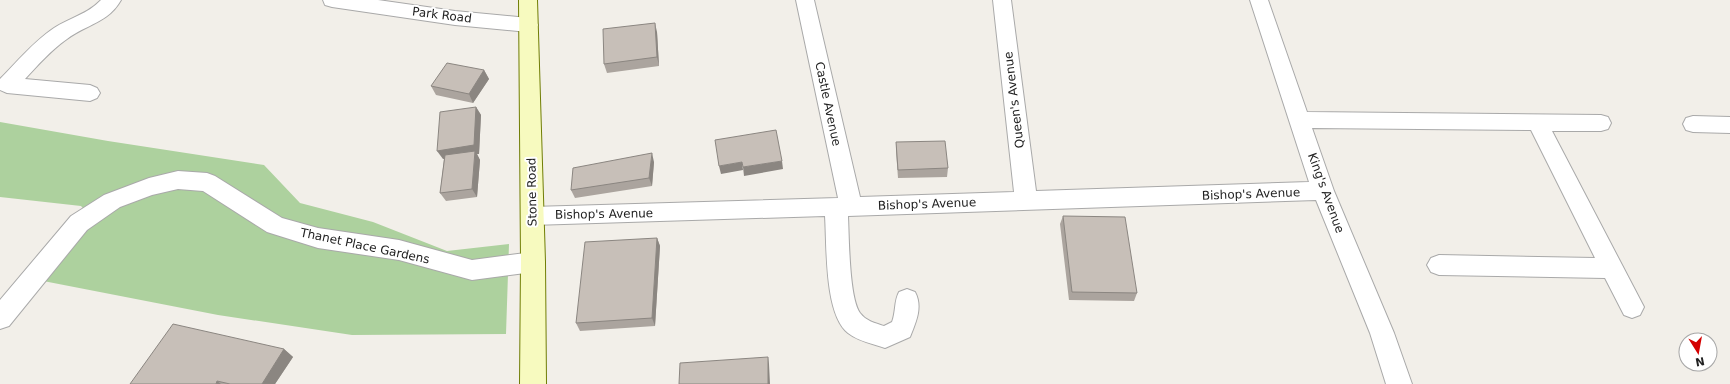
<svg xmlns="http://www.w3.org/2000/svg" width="1730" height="384" viewBox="0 0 1730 384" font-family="'DejaVu Sans',sans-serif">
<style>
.forest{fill:#add19e}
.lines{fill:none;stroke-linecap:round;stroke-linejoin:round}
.street-casing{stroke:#a9a9a9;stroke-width:2}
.secondary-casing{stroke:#707d05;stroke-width:2}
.street{fill:#fff;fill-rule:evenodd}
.secondary{fill:#f7fabf;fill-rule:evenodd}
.wall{fill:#aba49e}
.shaded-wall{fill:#8b8681}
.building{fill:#c7bfb8;stroke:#8b8681}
.labels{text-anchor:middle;stroke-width:4;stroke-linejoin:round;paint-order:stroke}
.street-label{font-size:12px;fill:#222;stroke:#fff}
</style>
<rect width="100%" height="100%" fill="#f2efe9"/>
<path class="forest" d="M 0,122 L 108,141 L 264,165 L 300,203 L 373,222 L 447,251 L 509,244 L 506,334 L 352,335 L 218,315 L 33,279 L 93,219 L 81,206 L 0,197 Z"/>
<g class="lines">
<defs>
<path id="street" d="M 101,0 L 121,0 C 108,23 87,24 67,39 C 51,50 38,65 25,79 L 90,85 L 97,88 L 100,93 L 97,98 L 90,101 L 7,93 L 0,90 L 0,79 C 17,62 33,42 54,28 C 69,18 88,14 101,0 Z
M 323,0 L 378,0 L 455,11 L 528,18 L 535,20 L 538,25 L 535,30 L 528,32 L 455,25 L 332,7 L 325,5 Z
M 796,0 L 814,0 L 860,197 L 1014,192 L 993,0 L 1011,0 L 1036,191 L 1309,182 L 1250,0 L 1268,0 L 1307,112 L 1601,115 L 1608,117 L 1611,123 L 1608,129 L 1601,131 L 1552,131 L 1644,307 L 1640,315 L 1632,318 L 1624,315 L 1605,278 L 1439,275 L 1431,272 L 1427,265 L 1431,258 L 1439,255 L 1595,258 L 1531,130 L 1312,128 L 1334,191 L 1394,333 L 1412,384 L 1386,384 L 1370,333 L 1316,200 L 848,216 C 849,236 849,298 860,313 C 866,321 875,323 884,326 L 892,322 C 896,312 894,301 899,292 L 907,289 L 915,292 C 923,307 916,322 910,337 L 885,348 C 873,344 858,341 848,333 C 824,314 827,245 825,216 L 532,225 L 524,223 L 521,216 L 524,209 L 532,207 L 838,198 Z
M 1693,116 L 1730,117 L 1730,133 L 1693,132 L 1686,130 L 1683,124 L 1686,118 Z
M 178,171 L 207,173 L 215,176 L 282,218 L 318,228 L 399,240 L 472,260 L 533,252 L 541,255 L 545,262 L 541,269 L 533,272 L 472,280 L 399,260 L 318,248 L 267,232 L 203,191 L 178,189 L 152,195 L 120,207 L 87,230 L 9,326 L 0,329 L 0,300 L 71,216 L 104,195 L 149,178 Z"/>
<path id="secondary" d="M 519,0 L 537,0 L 545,262 L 546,384 L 520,384 L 521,262 Z"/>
</defs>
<use href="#street" class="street-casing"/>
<use href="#secondary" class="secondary-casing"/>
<use href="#street" class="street"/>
<use href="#secondary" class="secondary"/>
</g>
<path class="wall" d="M 657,32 L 659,66 L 607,73 L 604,64 Z
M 484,70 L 489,79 L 473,103 L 436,95 L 431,86 Z
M 476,107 L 481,115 L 479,154 L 477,154 L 480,160 L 477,197 L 446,201 L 440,193 L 444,159 L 443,159 Z
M 896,142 L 948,168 L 947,177 L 898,178 L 896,151 Z
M 654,162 L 652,186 L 575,198 L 571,190 Z
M 1063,216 L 1137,293 L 1134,301 L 1069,300 L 1060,224 Z
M 657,238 L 660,246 L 655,326 L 580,331 L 576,323 Z
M 284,349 L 293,357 L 275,384 L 130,384 Z"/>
<path class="shaded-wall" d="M 655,23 L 657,32 L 659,66 L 657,57 Z
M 484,70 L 489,79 L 473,103 L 469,94 Z
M 476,107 L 481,115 L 479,154 L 477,154 L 480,160 L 477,197 L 472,189 L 475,154 L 443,159 L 437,151 Z
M 652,153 L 654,162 L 652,186 L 649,178 Z
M 782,161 L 783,169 L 744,176 L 743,167 Z
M 742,162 L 743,170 L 721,174 L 719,166 Z
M 657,238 L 660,246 L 655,326 L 652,318 Z
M 284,349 L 293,357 L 275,384 L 262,384 Z
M 768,357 L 769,364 L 770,384 L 768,384 Z
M 217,381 L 221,384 L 216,384 Z"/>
<path class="building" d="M 655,23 L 657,57 L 604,64 L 603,29 Z
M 447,63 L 484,70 L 469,94 L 431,86 Z
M 476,107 L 474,145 L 437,151 L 440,112 Z
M 776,130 L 782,161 L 743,167 L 742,162 L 719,166 L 715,140 Z
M 945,141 L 948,168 L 898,170 L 896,142 Z
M 475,151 L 472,189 L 440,193 L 445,155 Z
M 652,153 L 649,178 L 571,190 L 573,168 Z
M 1063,216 L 1125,217 L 1137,293 L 1072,292 Z
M 657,238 L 652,318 L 576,323 L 585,242 Z
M 173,324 L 284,349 L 262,384 L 230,384 L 217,381 L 216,384 L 130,384 Z
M 768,357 L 768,384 L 679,384 L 680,363 Z"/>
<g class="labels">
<g class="street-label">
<text transform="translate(442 15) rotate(7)" y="4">Park Road</text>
<text transform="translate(1014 100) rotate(-97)" y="4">Queen's Avenue</text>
<text transform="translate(828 104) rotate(78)" y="4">Castle Avenue</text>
<text transform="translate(532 192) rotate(-91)" y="4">Stone Road</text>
<text transform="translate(1326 193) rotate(70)" y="4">King's Avenue</text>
<text transform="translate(1251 194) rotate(-2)" y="4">Bishop's Avenue</text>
<text transform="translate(927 204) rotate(-2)" y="4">Bishop's Avenue</text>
<text transform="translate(604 214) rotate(-1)" y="4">Bishop's Avenue</text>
<text transform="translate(365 246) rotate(12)" y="4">Thanet Place Gardens</text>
</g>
</g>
<g transform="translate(1698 352) rotate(169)"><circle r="19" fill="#ffffff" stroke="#a7a7a7"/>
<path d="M0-3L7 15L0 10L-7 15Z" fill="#d40000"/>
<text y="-6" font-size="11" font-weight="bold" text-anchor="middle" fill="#222222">N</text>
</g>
</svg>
